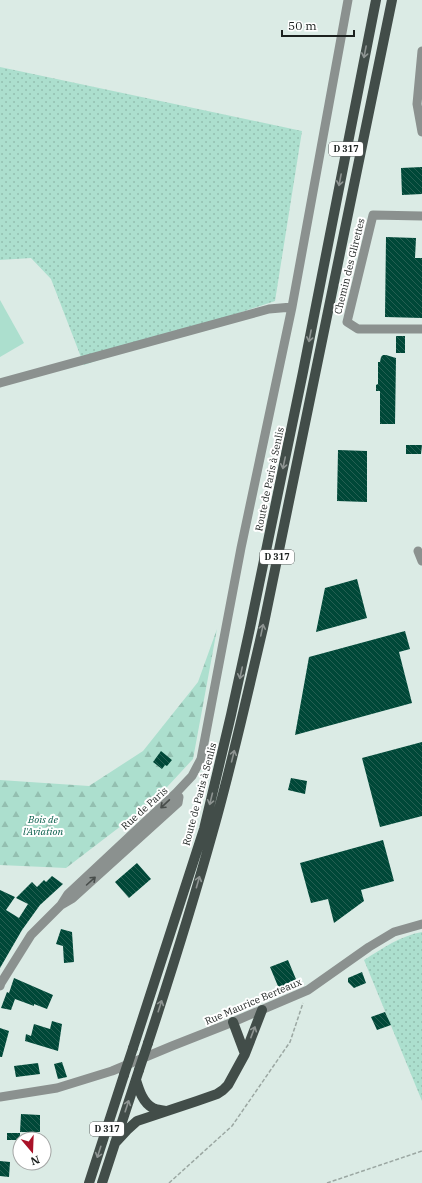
<svg xmlns="http://www.w3.org/2000/svg" width="422" height="1183" viewBox="0 0 422 1183" font-family="'IBM Plex Serif',serif">
<style>
.green{fill:url(#green-dots)}
.forest{fill:url(#forest-firs)}
.pitch{fill:#acdfce}
.building{fill:url(#building-back-hatch)}
.lines{fill:none;stroke-linecap:round;stroke-linejoin:round}
.path{stroke:#9ba7a2;stroke-width:1.5;stroke-dasharray:4 2;stroke-linecap:butt}
.minor{stroke:#8b918f;stroke-width:9}
.major{stroke:#424d49;stroke-width:10}
.major-bridge{stroke:#424d49;stroke-width:10}
.oneway{stroke:#8e9492}
.oneway2{stroke:#484d4b}
.labels{text-anchor:middle;stroke-width:4;stroke-linejoin:round;paint-order:stroke}
.shield{fill:#fff;stroke:#5f6362;stroke-width:1}
.shield-label{font-size:9px;font-weight:bold;fill:#1b201e}
.street-label{font-size:10px;fill:#1b201e;stroke:#fff}
.park-label{font-size:10px;font-style:italic;fill:#045b48;stroke:#fff}
</style>
<defs>
<pattern id="green-dots" width="8" height="8" patternUnits="userSpaceOnUse"><rect width="8" height="8" fill="#acdfce"/><path d="M2 2h.1M6 6h.1" fill="none" stroke="#93bfb0" stroke-width="1.8" stroke-linecap="round"/></pattern>
<pattern id="forest-firs" width="22" height="20" patternUnits="userSpaceOnUse"><rect width="22" height="20" fill="#acdfce"/><path d="M5 1l3.5 6h-7zM16 11l3.5 6h-7z" fill="#93bfb0"/></pattern>
<pattern id="building-back-hatch" width="6" height="6" patternUnits="userSpaceOnUse"><rect width="6" height="6" fill="#004838"/><path d="M-1 5l2 2M0 0l6 6M5-1l2 2" fill="none" stroke="#255f52"/></pattern>
</defs>
<rect width="100%" height="100%" fill="#dbebe5"/>
<path class="green" d="M 0,67 L 302,131 L 275,301 L 84,365 L 51,279 L 31,258 L 0,260 Z
M 422,932 L 422,1101 L 364,960 C 383,948 400,936 422,932 Z"/>
<path class="forest" d="M 217,629 L 193,759 L 155,800 L 66,868 L 0,865 L 0,780 L 89,786 L 143,751 L 198,682 Z"/>
<path class="pitch" d="M 0,300 L 24,343 L 0,357 Z"/>
<path class="building" d="M 422,167 L 422,194 L 402,195 L 401,168 Z
M 386,237 L 416,238 L 415,258 L 422,258 L 422,318 L 385,317 Z
M 396,336 L 405,336 L 405,353 L 396,353 Z
M 383,355 L 386,355 L 396,358 L 395,424 L 380,424 L 380,391 L 376,391 L 376,385 L 378,384 L 378,362 L 380,362 L 381,357 Z
M 406,445 L 422,445 L 421,454 L 406,454 Z
M 338,450 L 367,451 L 367,502 L 337,501 Z
M 357,579 L 367,618 L 316,632 L 325,588 Z
M 405,631 L 410,649 L 399,652 L 412,703 L 295,735 L 309,657 Z
M 422,742 L 422,816 L 380,827 L 362,758 Z
M 161,751 L 172,760 L 167,766 L 165,765 L 162,769 L 153,762 Z
M 291,778 L 307,781 L 305,794 L 288,790 Z
M 383,840 L 394,881 L 361,890 L 364,901 L 334,923 L 328,899 L 311,903 L 300,863 Z
M 137,863 L 151,879 L 129,898 L 115,882 Z
M 52,876 L 63,884 L 40,905 L 22,930 L 0,968 L 0,890 L 15,897 L 6,910 L 19,918 L 28,904 L 16,898 L 32,882 L 37,887 L 44,880 L 46,882 Z
M 61,929 L 72,932 L 74,962 L 64,963 L 63,946 L 56,944 Z
M 288,960 L 298,984 L 280,991 L 270,967 Z
M 362,972 L 366,983 L 354,988 L 348,982 L 348,978 Z
M 14,978 L 53,995 L 47,1009 L 34,1004 L 34,1006 L 15,999 L 11,1010 L 1,1008 L 7,992 L 9,993 Z
M 385,1012 L 391,1025 L 377,1030 L 371,1017 Z
M 52,1021 L 62,1024 L 58,1051 L 25,1041 L 26,1034 L 31,1036 L 34,1024 L 50,1029 Z
M 0,1028 L 9,1031 L 2,1057 L 0,1057 Z
M 62,1062 L 67,1077 L 58,1079 L 54,1064 Z
M 38,1063 L 40,1074 L 16,1077 L 14,1066 Z
M 21,1114 L 40,1115 L 40,1132 L 20,1132 Z
M 7,1133 L 20,1133 L 20,1140 L 7,1140 Z
M 0,1161 L 10,1162 L 9,1177 L 0,1176 Z"/>
<g class="lines">
<path class="path" d="M 169,1183 L 232,1126 L 290,1042 L 303,1003
M 327,1183 L 422,1151"/>
<path class="minor" d="M 422,51 L 417,104 L 422,132
M 422,216 L 373,215 L 347,322 L 358,329 L 422,329
M 0,383 L 269,309 L 292,307
M 418,551 L 422,561
M 176,793 L 192,776 L 201,759 L 241,548 L 292,307 L 348,0
M 0,986 L 1,983 L 31,935 L 61,905 L 68,894 L 176,793 L 179,797 L 178,803 L 73,898 L 61,905
M 0,1097 L 57,1088 L 112,1071 L 172,1046 L 233,1022 L 308,990 L 369,947 L 394,932 L 422,924"/>
<path class="major" d="M 233,1022 L 245,1054
M 148,1043 C 171,973 193,903 213,831 C 232,764 247,696 263,628 L 392,0
M 133,1048 L 204,829 L 231,715 L 250,628 L 303,372 L 376,0
M 136,1080 C 139,1090 143,1103 153,1108 C 156,1110 162,1110 166,1111
M 115,1143 L 127,1130 L 137,1121 L 197,1101 L 217,1094 L 223,1090 L 228,1085 L 245,1054 L 262,1010
M 89,1183 L 124,1075
M 102,1183 L 139,1070"/>
<path class="major-bridge" d="M 139,1070 L 148,1043
M 124,1075 L 133,1048"/>
</g>
<defs><path id="oneway-shaft" d="M-6 0H5M1.5-3L5.5 0L1.5 3" fill="none" stroke-width="1.6" stroke-linecap="round" stroke-linejoin="round"/></defs>
<g class="oneway">
<use href="#oneway-shaft" transform="translate(365 52) rotate(101)"/>
<use href="#oneway-shaft" transform="translate(340 180) rotate(101)"/>
<use href="#oneway-shaft" transform="translate(310 336) rotate(101)"/>
<use href="#oneway-shaft" transform="translate(284 463) rotate(102)"/>
<use href="#oneway-shaft" transform="translate(262 630) rotate(-78)"/>
<use href="#oneway-shaft" transform="translate(241 673) rotate(102)"/>
<use href="#oneway-shaft" transform="translate(233 756) rotate(-76)"/>
<use href="#oneway-shaft" transform="translate(211 799) rotate(104)"/>
<use href="#oneway-shaft" transform="translate(198 882) rotate(-74)"/>
<use href="#oneway-shaft" transform="translate(160 1006) rotate(-72)"/>
<use href="#oneway-shaft" transform="translate(253 1032) rotate(-69)"/>
<use href="#oneway-shaft" transform="translate(127 1106) rotate(-72)"/>
<use href="#oneway-shaft" transform="translate(99 1152) rotate(108)"/>
</g>
<g class="oneway2">
<use href="#oneway-shaft" transform="translate(165 804) rotate(137)"/>
<use href="#oneway-shaft" transform="translate(91 881) rotate(-42)"/>
</g>
<g class="labels">
<g class="shield">
<rect x="329" y="142" width="34" height="14" rx="3"/>
<rect x="260" y="550" width="34" height="14" rx="3"/>
<rect x="90" y="1122" width="34" height="14" rx="3"/>
</g>
<g class="shield-label">
<text x="346" y="152">D 317</text>
<text x="277" y="560">D 317</text>
<text x="107" y="1132">D 317</text>
</g>
<g class="street-label">
<text transform="translate(349 266) rotate(-76)" y="4">Chemin des Glirettes</text>
<text transform="translate(269 479) rotate(-78)" y="4">Route de Paris à Senlis</text>
<text transform="translate(199 794) rotate(-75)" y="4">Route de Paris à Senlis</text>
<text transform="translate(144 808) rotate(-42)" y="4">Rue de Paris</text>
<text transform="translate(253 1001) rotate(-23)" y="4">Rue Maurice Berteaux</text>
</g>
<g class="park-label">
<text x="43" y="823">Bois de<tspan x="43" dy="12">l'Aviation</tspan></text>
</g>
</g>
<g transform="translate(32 1151) rotate(161)"><circle r="19" fill="#ffffff" stroke="#a4a6a5"/>
<path d="M0-3L7 15L0 10L-7 15Z" fill="#a91228"/>
<text y="-6" font-size="11" font-weight="bold" text-anchor="middle" fill="#1b201e">N</text>
</g>
<path d="M282 30v6h72v-6" fill="none" stroke="#1b201e" stroke-width="2"/>
<text x="288" y="30" font-size="12" fill="#1b201e" stroke="#ffffff" stroke-width="3" paint-order="stroke">50 m</text>
</svg>
